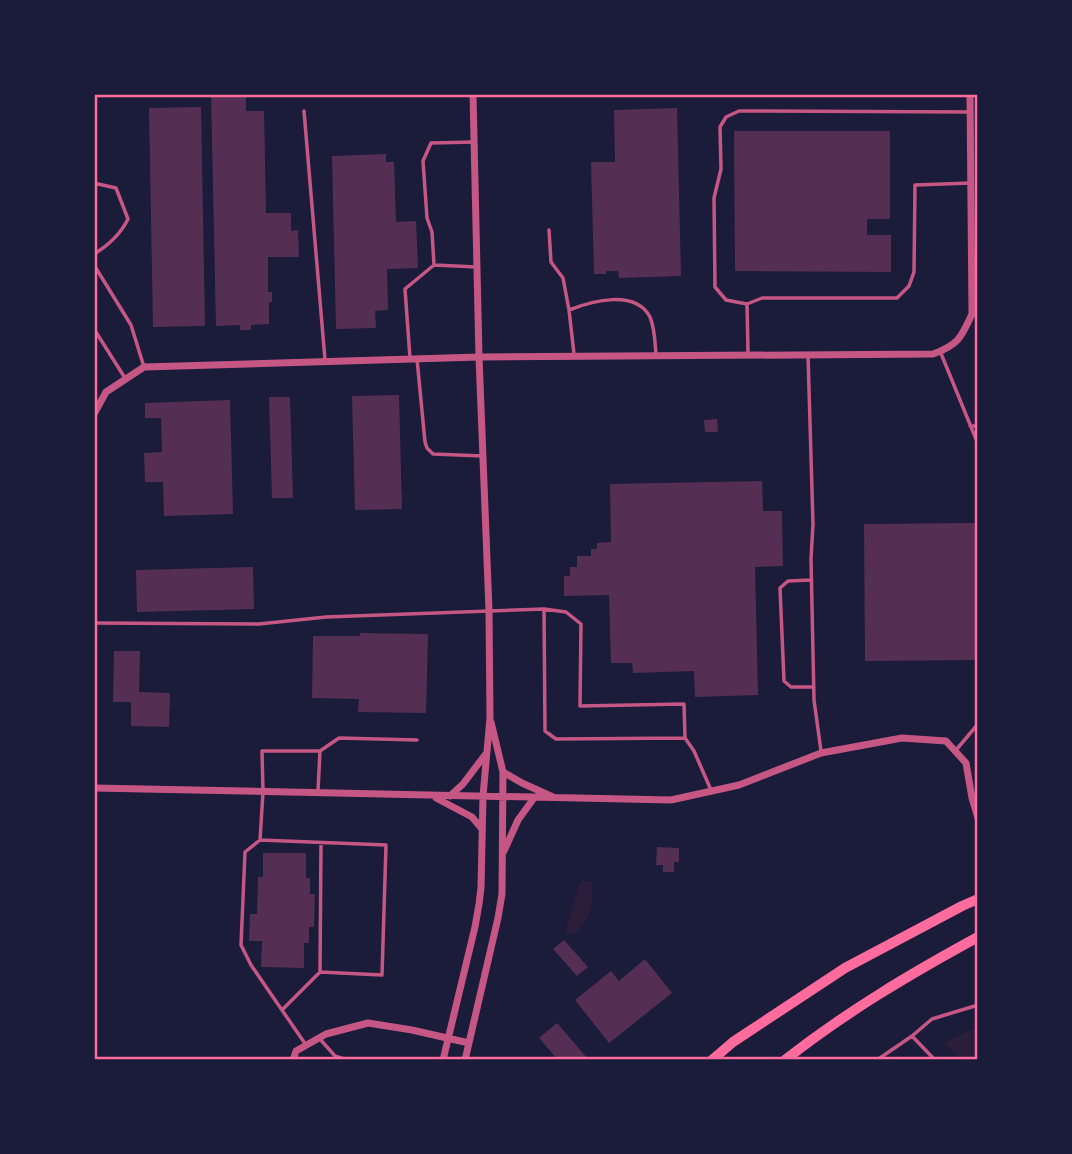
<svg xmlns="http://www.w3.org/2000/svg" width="1072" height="1154" viewBox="0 0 1072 1154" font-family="'DM Sans',sans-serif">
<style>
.green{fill:#2a1e3b}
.building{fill:#542f53}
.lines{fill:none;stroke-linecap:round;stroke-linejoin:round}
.service{stroke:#c65784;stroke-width:3.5}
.minor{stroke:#c65784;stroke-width:7}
.primary{stroke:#ff6b9d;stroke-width:10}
.neatline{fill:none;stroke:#ff6b9d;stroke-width:2.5}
</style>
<rect width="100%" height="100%" fill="#1b1b3a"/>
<path class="green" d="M 584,881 L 590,881 L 591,882 C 596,901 589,930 568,935 L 566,929 L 579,884 Z
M 977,1027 L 977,1059 L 962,1059 L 944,1043 Z"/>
<path class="building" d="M 211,94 L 246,94 L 246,111 L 264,111 L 266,213 L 291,213 L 291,231 L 298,230 L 299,257 L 268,257 L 268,292 L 272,292 L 272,302 L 269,302 L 269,324 L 251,325 L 251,330 L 240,330 L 240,325 L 216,326 Z
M 201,107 L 205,326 L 153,327 L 149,108 Z
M 677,108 L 681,276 L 619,278 L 618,271 L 606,271 L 606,274 L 594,274 L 591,162 L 615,162 L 614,110 Z
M 734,131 L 890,131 L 890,219 L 867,219 L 867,235 L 891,235 L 891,272 L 735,271 Z
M 386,154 L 386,162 L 394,162 L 396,222 L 416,221 L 418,268 L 387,269 L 388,310 L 375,311 L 376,328 L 336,329 L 332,156 Z
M 399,395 L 402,509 L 355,510 L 352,396 Z
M 269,397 L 290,397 L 293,498 L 272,498 Z
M 230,400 L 233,514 L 164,516 L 163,482 L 145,482 L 144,453 L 162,452 L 161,418 L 145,418 L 145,403 Z
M 717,419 L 718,432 L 705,432 L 704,420 Z
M 762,481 L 763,511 L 782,511 L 783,566 L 755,567 L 758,695 L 695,697 L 694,671 L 633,673 L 632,663 L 611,663 L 609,595 L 564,596 L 564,576 L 570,576 L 570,567 L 577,567 L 577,556 L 591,556 L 591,549 L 597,549 L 597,543 L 611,542 L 610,484 Z
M 978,523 L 978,660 L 865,661 L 864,524 Z
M 253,567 L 254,609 L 137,612 L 136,570 Z
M 360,633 L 428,634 L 426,713 L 358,712 L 359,699 L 312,698 L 313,636 L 360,636 Z
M 114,651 L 140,651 L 139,692 L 170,693 L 169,727 L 131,726 L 131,702 L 113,702 Z
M 657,847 L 679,848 L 679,862 L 674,862 L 674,872 L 663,872 L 663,865 L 656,865 Z
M 263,853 L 306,853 L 306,878 L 310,878 L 310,894 L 315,894 L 314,927 L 309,927 L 309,943 L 304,943 L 304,968 L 261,967 L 262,941 L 249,941 L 250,914 L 257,914 L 258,877 L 263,877 Z
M 564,940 L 588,967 L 577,976 L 553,949 Z
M 645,959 L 672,993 L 609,1043 L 575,1000 L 611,971 L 619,981 Z
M 557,1023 L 589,1060 L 558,1060 L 539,1038 Z"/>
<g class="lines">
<path class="service" d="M 304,111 L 325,360
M 94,185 L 98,184 L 116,188 L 128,219 C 120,235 109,245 94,254
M 549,230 L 551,262 L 563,278 L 569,310 L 574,354
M 94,265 L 131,325 L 144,367
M 434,265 L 477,267
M 747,304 L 762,298 L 897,298 L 909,286 L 914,272 L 915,185 L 971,183
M 569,310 C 592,301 635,289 650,317 C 655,329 655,342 656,355
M 94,329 L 125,378
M 940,351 L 978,444
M 748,353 L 747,304 L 726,300 L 715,287 L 714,198 L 721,169 L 720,127 L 726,117 L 739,111 L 970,112
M 808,355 L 813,524 L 811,559 L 814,700 L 821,751
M 410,358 L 405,289 L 434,265 L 432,232 L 427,218 L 423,161 L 431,143 L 474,142
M 417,359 L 425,442 L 427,448 L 433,454 L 483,456
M 970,426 L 978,426
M 811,580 L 788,581 L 780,588 L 784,681 L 791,687 L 814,687
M 544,609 L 545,731 L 556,739 L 685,738 L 694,751 L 711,790
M 94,623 L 259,624 L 326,617 L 544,609 L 566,612 L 581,624 L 580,706 L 684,704 L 685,738
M 956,750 L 978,724
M 320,751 L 339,738 L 417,740
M 260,840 L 386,845 L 382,975 L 320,972 L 282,1010
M 320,972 L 321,843
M 912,1036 L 935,1060
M 319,1038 L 335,1056 L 347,1060
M 306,1045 L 251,965 L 241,945 L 245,852 L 260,840 L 263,792 L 262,751 L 320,751 L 318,791
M 877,1060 L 912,1036 L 932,1019 L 978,1005"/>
<path class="minor" d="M 94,414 L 106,392 L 144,367 L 479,357 L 933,354 C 958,345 961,338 972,314 L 970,94
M 503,772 L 522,783 L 553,797
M 94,788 L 671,800 L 739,785 L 821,753 L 902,738 L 946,741 L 966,763 L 972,798 L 978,818
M 450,796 L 463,784 L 485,755
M 436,798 L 472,817 L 482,829
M 504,851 L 518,820 L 534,798
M 293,1060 L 296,1051 L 326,1034 L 368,1023 L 412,1030 L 469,1043
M 443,1060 L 475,927 L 479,904 L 481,888 L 483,796 L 490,718 L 489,610 L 479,357 L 473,94
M 465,1060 L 498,918 L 502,894 L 503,772 L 491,722"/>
<path class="primary" d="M 712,1060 L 733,1042 L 845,968 L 962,906 L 978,899
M 785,1060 C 846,1012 910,974 978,937"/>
</g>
<rect width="1072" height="1154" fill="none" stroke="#1b1b3a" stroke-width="192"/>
<rect x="96" y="96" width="880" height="962" class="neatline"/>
</svg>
